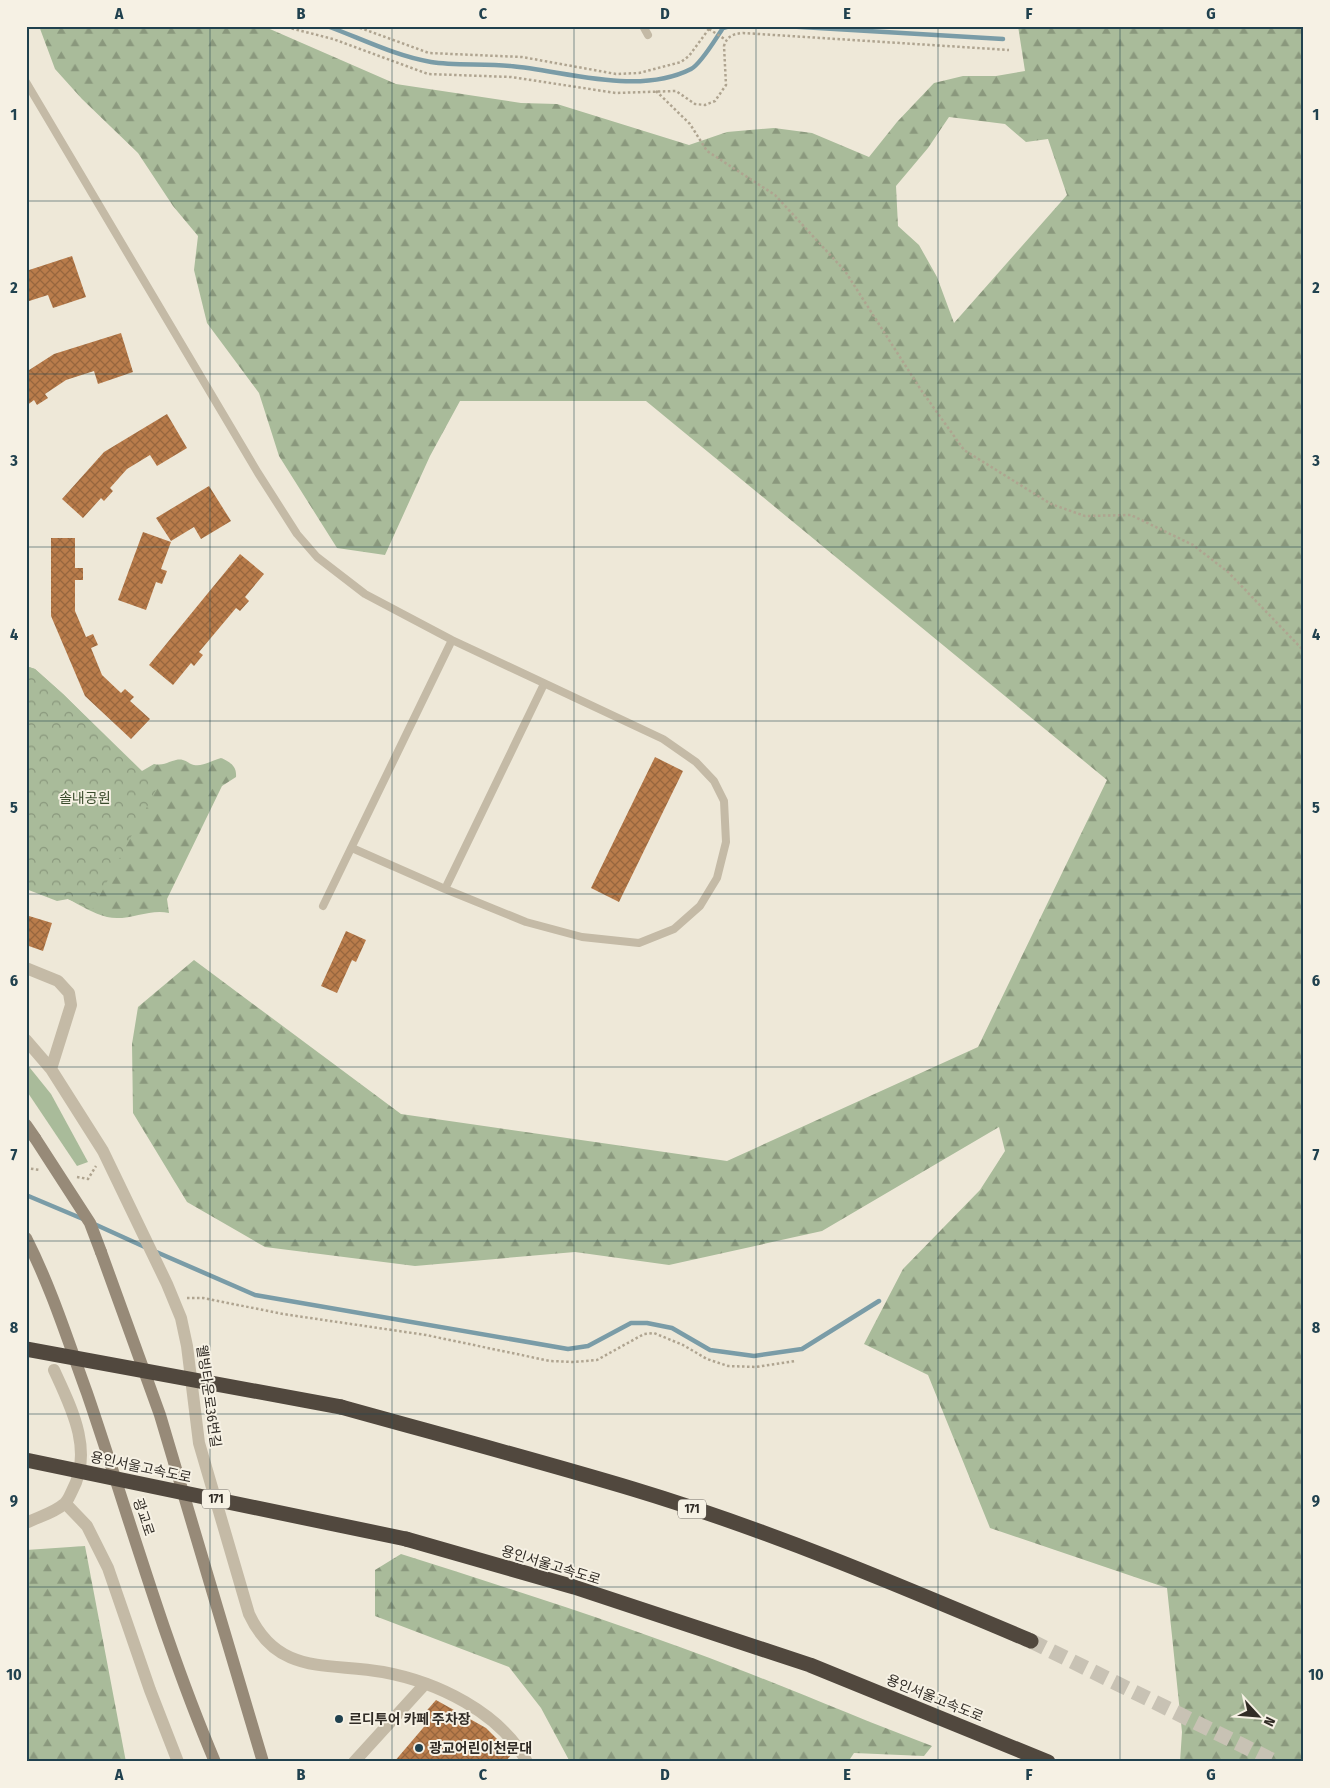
<svg xmlns="http://www.w3.org/2000/svg" width="1330" height="1788" viewBox="0 0 1330 1788" font-family="'Fira Sans Condensed','Noto Sans KR',sans-serif">
<style>
.grass{fill:#a9bb9a}
.forest{fill:url(#forest-firs);fill-rule:evenodd}
.park{fill:url(#park-crowns)}
.lines{fill:none;stroke-linecap:round;stroke-linejoin:round}
.stream{stroke:#7a9ca7;stroke-width:4.5}
.building{fill:url(#building-cross-hatch)}
.motorway-tunnel{stroke:#c8c2b4;stroke-width:15;stroke-dasharray:15 8;stroke-linecap:butt}
.path{stroke:#afa490;stroke-width:2.5;stroke-dasharray:2.5 2.5;stroke-linecap:butt}
.service{stroke:#c4baa6;stroke-width:8}
.minor{stroke:#c4baa6;stroke-width:12}
.secondary{stroke:#978a78;stroke-width:12}
.motorway{stroke:#51483e;stroke-width:15}
.secondary-bridge{stroke:#978a78;stroke-width:12}
.motorway-bridge{stroke:#51483e;stroke-width:15}
.grid{fill:none;stroke:#20414e;stroke-width:1;stroke-opacity:0.55}
.poi-dot{fill:#20414e;stroke:#f6f1e4;stroke-width:2}
.labels{text-anchor:middle;stroke-width:4;stroke-linejoin:round;paint-order:stroke}
.shield{fill:#f6f1e4;stroke:#6c675f;stroke-width:1}
.shield-label{font-size:12px;font-weight:bold;fill:#312c26}
.park-label{font-size:14px;fill:#3a4c2c;stroke:#f6f1e4}
.street-label{font-size:14px;fill:#312c26;stroke:#f6f1e4}
.poi-label{font-size:14px;font-weight:bold;fill:#312c26;stroke:#f6f1e4;text-anchor:start}
.neatline{fill:none;stroke:#20414e;stroke-width:2}
.grid-label{font-size:16px;text-anchor:middle;font-weight:bold;fill:#20414e}
</style>
<defs>
<pattern id="forest-firs" width="22" height="20" patternUnits="userSpaceOnUse" patternTransform="scale(1.25)"><rect width="22" height="20" fill="#a9bb9a"/><path d="M5 1l3.5 6h-7zM16 11l3.5 6h-7z" fill="#8a987d"/></pattern>
<pattern id="park-crowns" width="20" height="18" patternUnits="userSpaceOnUse" patternTransform="scale(1.25)"><rect width="20" height="18" fill="#a9bb9a"/><path d="M2 6a3 3 0 1 1 6 0M12 15a3 3 0 1 1 6 0" fill="none" stroke="#8a987d"/></pattern>
<pattern id="building-cross-hatch" width="8" height="8" patternUnits="userSpaceOnUse" patternTransform="scale(1.25)"><rect width="8" height="8" fill="#b97c4b"/><path d="M0 0l8 8M0 8l8-8" fill="none" stroke="#97663e"/></pattern>
</defs>
<rect width="100%" height="100%" fill="#eee8d8"/>
<path class="grass" d="M 26,1063 L 51,1094 L 88,1162 L 77,1166 L 26,1090 Z"/>
<path class="forest" d="M 39,26 L 263,26 L 396,84 L 521,103 L 557,104 L 689,145 L 727,132 L 774,128 L 812,133 L 869,157 L 897,122 L 934,83 L 963,76 L 996,76 L 1025,71 L 1018,26 L 1304,26 L 1304,1762 L 1180,1762 L 1182,1732 L 1167,1588 L 990,1528 L 928,1375 L 864,1344 L 903,1269 L 980,1190 L 1005,1151 L 999,1127 L 822,1231 L 669,1265 L 575,1252 L 415,1266 L 265,1247 L 187,1202 L 133,1113 L 132,1044 L 138,1007 L 194,960 L 401,1114 L 727,1161 L 978,1047 L 1107,780 L 646,401 L 460,401 L 430,456 L 385,555 L 337,548 L 279,456 L 259,393 L 207,323 L 194,270 L 198,236 L 173,206 L 138,153 L 82,99 L 55,69 ZM 949,117 L 1005,124 L 1026,142 L 1048,139 L 1067,195 L 954,323 L 937,277 L 919,245 L 898,226 L 896,186 L 928,148 Z
M 26,666 L 35,669 L 63,694 L 142,771 L 154,764 C 164,766 167,762 176,760 C 185,758 188,764 194,765 C 202,767 213,760 221,758 C 230,762 237,766 236,777 L 222,786 L 167,899 L 169,913 C 149,908 128,922 107,917 C 94,914 80,905 68,899 L 26,797 Z
M 85,1546 L 126,1762 L 26,1762 L 26,1550 Z
M 401,1554 C 514,1590 628,1626 738,1669 C 803,1694 867,1722 932,1746 L 924,1756 L 854,1753 L 848,1762 L 570,1762 L 541,1708 L 509,1667 L 375,1616 L 375,1570 Z"/>
<path class="park" d="M 26,666 L 35,669 L 63,694 L 157,788 L 92,910 L 68,899 L 57,901 L 26,889 Z"/>
<g class="lines">
<path class="stream" d="M 327,26 C 360,38 395,56 431,62 C 455,66 485,63 511,66 C 566,71 638,96 691,69 C 701,64 716,38 723,28 L 730,26
M 784,26 L 1003,39
M 26,1195 L 83,1219
M 92,1223 L 147,1248
M 154,1251 L 255,1295 L 568,1349 L 588,1346 L 631,1323 L 647,1323 L 672,1328 L 710,1350 L 754,1356 L 802,1349 L 879,1301"/>
</g>
<path class="building" d="M 72,256 L 86,297 L 53,308 L 48,295 L 26,302 L 26,271 Z
M 121,333 L 133,372 L 98,384 L 94,371 L 66,380 L 45,394 L 48,398 L 37,405 L 34,400 L 26,406 L 26,372 L 54,354 Z
M 167,414 L 187,448 L 157,466 L 150,455 L 127,469 L 110,488 L 113,491 L 104,501 L 101,498 L 83,518 L 62,499 L 104,452 Z
M 209,486 L 231,521 L 201,539 L 194,527 L 171,541 L 156,518 Z
M 143,532 L 171,542 L 161,569 L 167,571 L 162,584 L 156,582 L 146,610 L 118,600 Z
M 51,538 L 75,538 L 75,568 L 83,568 L 83,580 L 75,580 L 75,611 L 86,637 L 93,634 L 98,645 L 91,648 L 102,675 L 121,693 L 125,689 L 134,697 L 130,701 L 150,719 L 131,739 L 85,696 L 51,616 Z
M 240,554 L 264,574 L 245,597 L 249,601 L 240,611 L 236,608 L 199,652 L 203,655 L 194,666 L 191,663 L 173,685 L 149,665 Z
M 655,757 L 683,771 L 619,902 L 591,888 Z
M 29,916 L 52,923 L 43,951 L 26,945 L 26,925 Z
M 346,931 L 366,940 L 356,962 L 352,960 L 337,993 L 321,986 Z
M 436,1700 L 486,1728 L 512,1754 L 505,1762 L 394,1762 L 429,1721 L 422,1716 Z"/>
<g class="lines">
<path class="motorway-tunnel" d="M 1031,1641 L 1276,1762"/>
<path class="path" d="M 282,26 L 333,39 L 428,74 L 511,77 L 616,93 L 676,91 L 695,104 L 705,105 L 715,101 L 726,85 L 724,46 C 727,36 733,34 743,33 L 1009,50
M 355,26 L 429,53 L 522,57 L 616,74 L 639,73 L 681,62 L 689,56 L 711,26
M 709,29 L 726,40
M 656,91 L 690,124 L 707,151 L 775,195 L 845,271 L 921,390 L 964,450 L 1051,504 L 1085,516 L 1131,515 L 1193,545 L 1228,572 L 1304,651
M 26,1168 L 40,1170
M 77,1177 L 88,1179 L 96,1166
M 187,1298 L 203,1298 L 283,1314 L 426,1335 L 550,1361 L 574,1362 L 597,1360 L 644,1334 L 654,1333 L 683,1345 L 707,1359 L 728,1366 L 756,1367 L 795,1361"/>
<path class="service" d="M 643,26 L 648,35
M 26,82 L 258,473 L 297,534 L 317,557 L 365,594 L 452,640 L 663,739 L 696,762 L 714,781 L 724,801 L 726,842 L 717,878 L 700,906 L 674,929 L 639,943 L 582,937 L 526,922 L 445,889 L 352,848
M 445,889 L 544,684
M 323,906 L 452,640"/>
<path class="minor" d="M 26,968 L 58,981 L 69,993 L 71,1005 L 51,1069
M 26,1040 L 51,1069 L 103,1151 L 167,1284 L 181,1318 L 187,1346 L 199,1443 L 249,1614 C 278,1676 327,1662 383,1672 C 437,1682 500,1712 527,1762
M 65,1503 L 87,1526 L 108,1568 L 150,1690 L 178,1762
M 26,1523 C 38,1517 54,1513 64,1504 C 68,1501 70,1495 72,1491 C 94,1451 71,1407 54,1370
M 354,1762 L 425,1684"/>
<path class="secondary" d="M 26,1125 L 35,1138
M 26,1238 C 51,1287 68,1341 87,1393 C 129,1516 164,1642 215,1762
M 101,1252 L 160,1415 L 263,1762"/>
<path class="motorway" d="M 341,1407 C 438,1434 536,1460 633,1489 C 769,1530 901,1586 1031,1641
M 406,1539 L 574,1587 L 810,1665 L 1048,1762"/>
<path class="secondary-bridge" d="M 35,1138 L 90,1223 L 101,1252"/>
<path class="motorway-bridge" d="M 26,1349 L 341,1407
M 26,1460 L 406,1539"/>
</g>
<path class="grid" d="M 210,26 L 210,1762M 392,26 L 392,1762M 574,26 L 574,1762M 756,26 L 756,1762M 938,26 L 938,1762M 1120,26 L 1120,1762M 26,201 L 1304,201M 26,374 L 1304,374M 26,547 L 1304,547M 26,721 L 1304,721M 26,894 L 1304,894M 26,1067 L 1304,1067M 26,1241 L 1304,1241M 26,1414 L 1304,1414M 26,1587 L 1304,1587"/>
<g class="poi-dot">
<circle cx="339" cy="1719" r="5"/>
<circle cx="419" cy="1748" r="5"/>
</g>
<g class="labels">
<g class="shield">
<rect x="202" y="1489.5" width="28" height="19" rx="4"/>
<rect x="678" y="1499.5" width="28" height="19" rx="4"/>
</g>
<g class="shield-label">
<text x="216" y="1503">171</text>
<text x="692" y="1513">171</text>
</g>
<g class="park-label">
<text x="85" y="803">솔내공원</text>
</g>
<g class="street-label">
<text transform="translate(209 1396) rotate(82)" y="5">웰빙타운로36번길</text>
<text transform="translate(141 1467) rotate(12)" y="5">용인서울고속도로</text>
<text transform="translate(144 1517) rotate(71)" y="5">광교로</text>
<text transform="translate(551 1565) rotate(17)" y="5">용인서울고속도로</text>
<text transform="translate(935 1698) rotate(22)" y="5">용인서울고속도로</text>
</g>
<g class="poi-label">
<text x="349" y="1724">르디투어 카페 주차장</text>
<text x="429" y="1753">광교어린이천문대</text>
</g>
</g>
<rect width="1330" height="1788" fill="none" stroke="#f6f1e4" stroke-width="55"/>
<g transform="translate(1258 1716) rotate(116)" stroke="#f6f1e4" stroke-width="4" paint-order="stroke">
<path d="M0-4L9 19L0 12L-9 19Z" fill="#312c26"/>
<text y="-8" font-size="14" font-weight="bold" text-anchor="middle" fill="#312c26">N</text>
</g>
<rect x="28" y="28" width="1274" height="1732" class="neatline"/>
<g class="grid-label">
<text x="119" y="19">A</text>
<text x="301" y="19">B</text>
<text x="483" y="19">C</text>
<text x="665" y="19">D</text>
<text x="847" y="19">E</text>
<text x="1029" y="19">F</text>
<text x="1211" y="19">G</text>
<text x="14" y="120">1</text>
<text x="1316" y="120">1</text>
<text x="14" y="293">2</text>
<text x="1316" y="293">2</text>
<text x="14" y="466">3</text>
<text x="1316" y="466">3</text>
<text x="14" y="640">4</text>
<text x="1316" y="640">4</text>
<text x="14" y="813">5</text>
<text x="1316" y="813">5</text>
<text x="14" y="986">6</text>
<text x="1316" y="986">6</text>
<text x="14" y="1160">7</text>
<text x="1316" y="1160">7</text>
<text x="14" y="1333">8</text>
<text x="1316" y="1333">8</text>
<text x="14" y="1506">9</text>
<text x="1316" y="1506">9</text>
<text x="14" y="1680">10</text>
<text x="1316" y="1680">10</text>
<text x="119" y="1780">A</text>
<text x="301" y="1780">B</text>
<text x="483" y="1780">C</text>
<text x="665" y="1780">D</text>
<text x="847" y="1780">E</text>
<text x="1029" y="1780">F</text>
<text x="1211" y="1780">G</text>
</g>
</svg>
